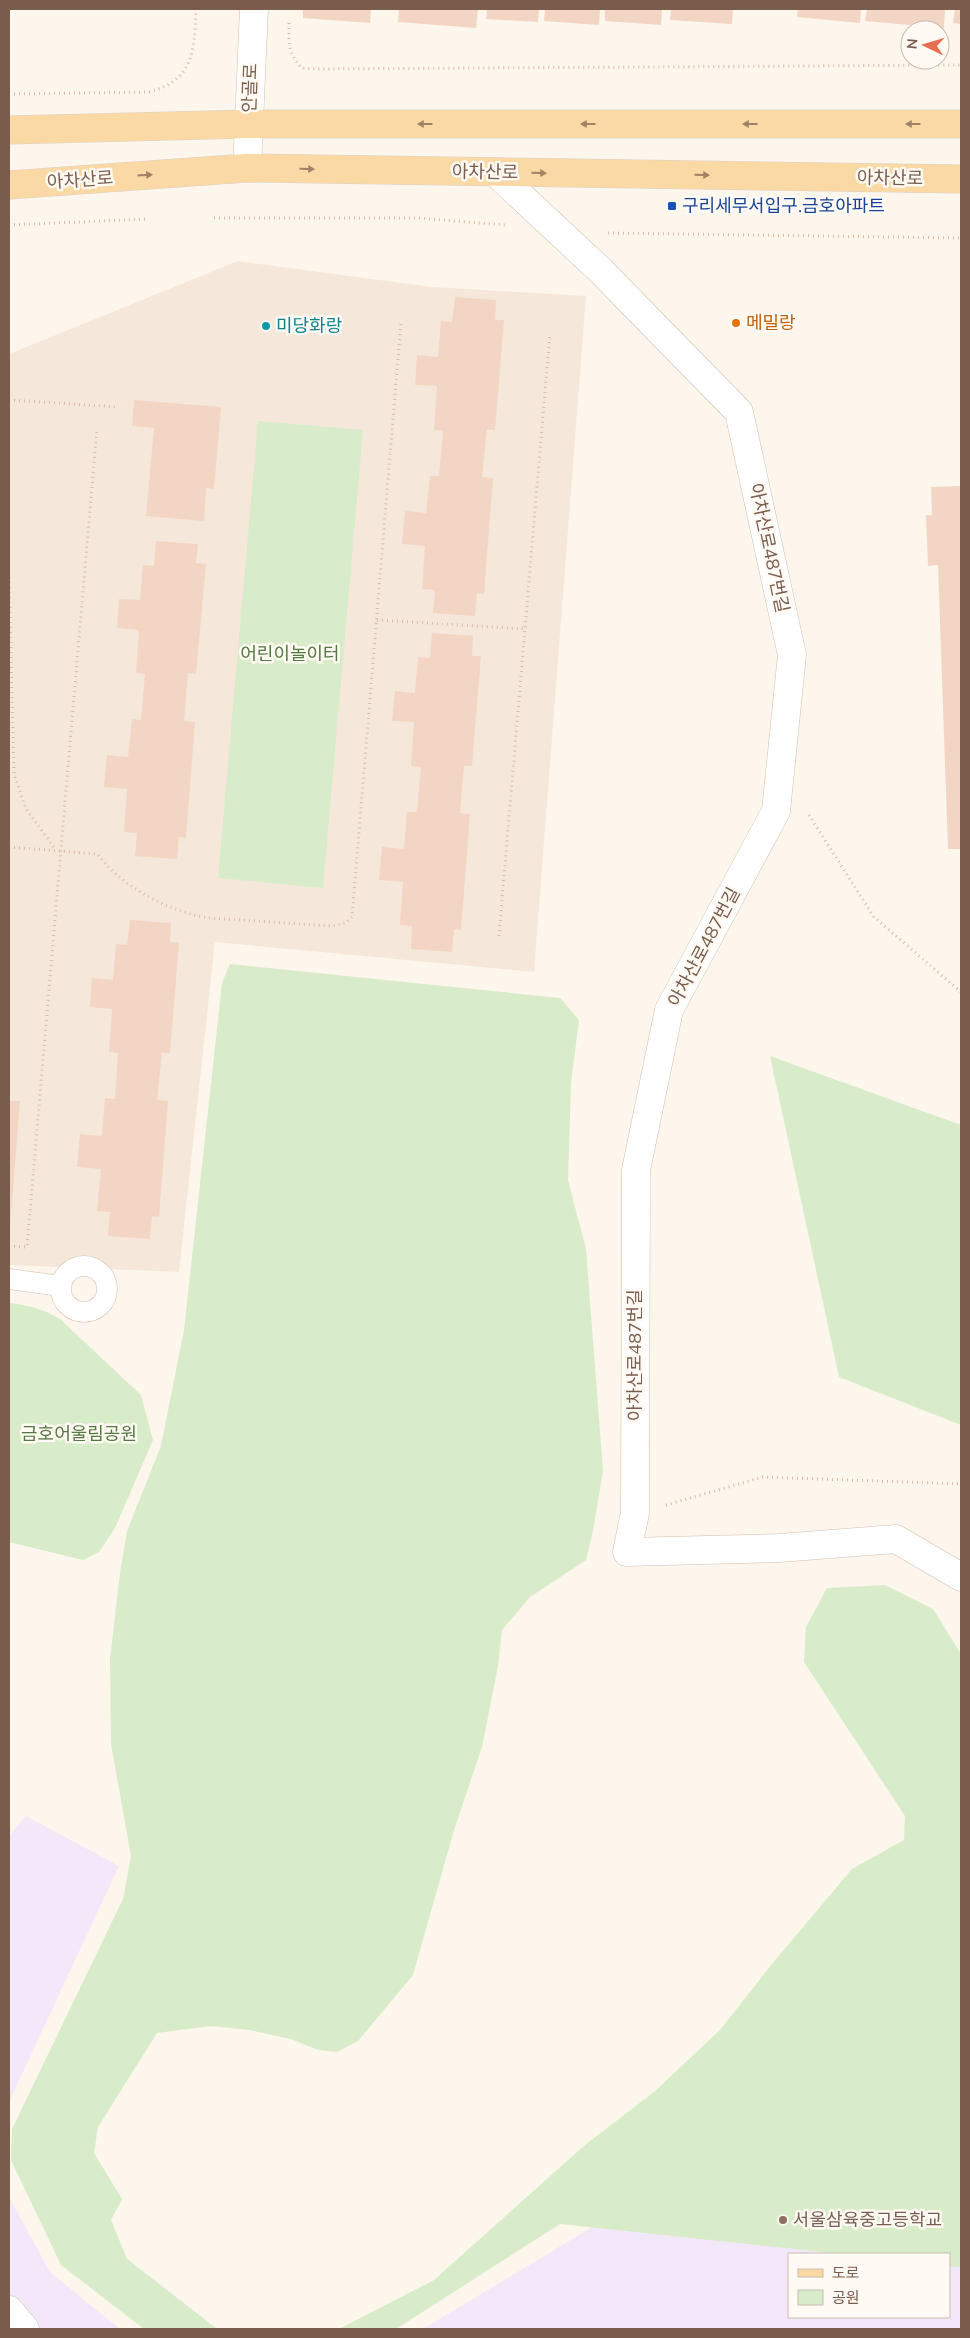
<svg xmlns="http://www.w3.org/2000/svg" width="970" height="2338" viewBox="0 0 970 2338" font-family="Mulish,'Noto Sans KR',sans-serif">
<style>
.residential{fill:#f5e8da}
.education{fill:#f3e8fa;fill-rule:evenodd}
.green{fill:#d8ecc9}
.building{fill:#f3d5c3}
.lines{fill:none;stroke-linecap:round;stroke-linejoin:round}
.lane-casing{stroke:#d1beb0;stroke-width:21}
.street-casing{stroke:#d1beb0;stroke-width:29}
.secondary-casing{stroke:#d6c0b0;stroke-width:29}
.primary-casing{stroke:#dad1cd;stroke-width:29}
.path{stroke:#d9b8a5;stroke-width:3;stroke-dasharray:1 4;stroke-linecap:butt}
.lane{stroke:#fff;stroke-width:20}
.street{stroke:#fff;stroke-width:28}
.secondary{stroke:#fff;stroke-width:28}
.primary{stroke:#fbd9a5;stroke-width:28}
.oneway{fill:#a18267}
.transit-dot{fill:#1a4fb4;stroke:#fffaf3;stroke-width:2}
.food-dot{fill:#e8710a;stroke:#fffaf3;stroke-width:2}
.culture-dot{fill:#0f9aa8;stroke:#fffaf3;stroke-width:2}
.education-dot{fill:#8d6e63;stroke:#fffaf3;stroke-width:2}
.labels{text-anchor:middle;stroke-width:5;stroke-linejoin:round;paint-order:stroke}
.street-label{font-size:18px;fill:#7a5c4d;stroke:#fffaf3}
.transit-label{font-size:18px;fill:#164399;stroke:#fffaf3;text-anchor:start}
.food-label{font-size:18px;fill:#c56008;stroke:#fffaf3;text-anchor:start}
.culture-label{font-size:18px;fill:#0d838f;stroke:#fffaf3;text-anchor:start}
.park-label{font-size:18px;fill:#537a41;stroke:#fffaf3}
.education-label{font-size:18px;fill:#785e54;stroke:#fffaf3;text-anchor:start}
</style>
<rect width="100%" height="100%" fill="#fdf6ec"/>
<path class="residential" d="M 238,261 L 432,287 L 586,296 L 534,972 L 215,942 L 179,1272 L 9,1265 L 9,354 Z"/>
<path class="education" d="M 26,1816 L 119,1866 L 9,2102 L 9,1836 Z
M 961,2133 L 961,2329 L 423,2329 L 662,2185 ZM 789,2254 L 949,2254 L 949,2317 L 789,2317 Z
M 9,2197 L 50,2272 L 120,2329 L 9,2329 Z"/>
<path class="green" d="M 258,421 L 363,430 L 323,888 L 218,878 Z
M 230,964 L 560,998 L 579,1020 L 571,1083 L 568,1180 L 586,1249 L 603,1471 L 593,1531 L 586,1560 L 530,1597 L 502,1630 L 498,1666 L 482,1747 L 454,1830 L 413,1975 L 358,2041 L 337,2052 L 318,2050 L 291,2039 L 249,2030 L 211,2026 L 157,2033 L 98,2127 L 94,2153 L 122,2199 L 111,2220 L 127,2259 L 216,2328 L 226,2329 L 144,2329 L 61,2265 L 11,2160 L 12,2129 L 123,1899 L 131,1856 L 111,1744 L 110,1659 L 120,1573 L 127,1531 L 161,1446 L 184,1330 L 222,983 Z
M 770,1056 L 961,1125 L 961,1425 L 839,1377 Z
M 9,1303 C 28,1305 43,1309 60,1319 L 141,1395 L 153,1440 L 115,1528 L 99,1552 L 83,1560 L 9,1542 Z
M 885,1585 L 933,1609 L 961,1654 L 961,2267 L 949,2266 L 949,2254 L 842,2254 L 560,2224 L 396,2329 L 339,2329 L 434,2280 L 585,2145 L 654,2092 L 720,2030 L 772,1964 L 852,1869 L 904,1840 L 905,1816 L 804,1662 L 806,1627 L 827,1588 Z"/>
<path class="building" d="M 303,9 L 371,9 L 370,23 L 303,18 Z
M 399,9 L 478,9 L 476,28 L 398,22 Z
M 487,9 L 539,9 L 538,22 L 486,19 Z
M 545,9 L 600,9 L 599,25 L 544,21 Z
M 605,9 L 662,9 L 661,25 L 605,21 Z
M 671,9 L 733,9 L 732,24 L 670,20 Z
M 798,9 L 861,9 L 860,23 L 797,17 Z
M 867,9 L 945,9 L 944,28 L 865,21 Z
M 955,9 L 961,9 L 961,24 L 953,23 Z
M 455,297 L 496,300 L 495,320 L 504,320 L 495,430 L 487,430 L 482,477 L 493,478 L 484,594 L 477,593 L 475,616 L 433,613 L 435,590 L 422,589 L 425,546 L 402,544 L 405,511 L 426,513 L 430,476 L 439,476 L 443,431 L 434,430 L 437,386 L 415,385 L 417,355 L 438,357 L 441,321 L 452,322 Z
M 134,400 L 221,407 L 214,489 L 206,488 L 204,521 L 146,516 L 154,428 L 132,426 Z
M 961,486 L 961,849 L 948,849 L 938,565 L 928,566 L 926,515 L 932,515 L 931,487 Z
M 156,541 L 198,544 L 196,563 L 206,564 L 196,674 L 188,673 L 184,721 L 195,722 L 186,838 L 179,837 L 177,859 L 135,856 L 137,833 L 124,832 L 127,789 L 104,787 L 107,755 L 128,757 L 132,719 L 141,720 L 145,674 L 136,673 L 139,630 L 117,628 L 119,599 L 140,600 L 143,565 L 154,566 Z
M 432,633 L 473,636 L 472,656 L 481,656 L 472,766 L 464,766 L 460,813 L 470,814 L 461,930 L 454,929 L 452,952 L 411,949 L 412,926 L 400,925 L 403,882 L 379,880 L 382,847 L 404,849 L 407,812 L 417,812 L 421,767 L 411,766 L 414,722 L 392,721 L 395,691 L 415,693 L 418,657 L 430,658 Z
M 130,920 L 171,923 L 170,942 L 179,943 L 170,1053 L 162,1053 L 157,1100 L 168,1101 L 159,1217 L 152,1216 L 150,1239 L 108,1236 L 110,1212 L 97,1211 L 101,1169 L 77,1167 L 80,1134 L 102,1136 L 105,1098 L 115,1099 L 118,1053 L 109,1052 L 112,1009 L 90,1007 L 92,978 L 113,980 L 116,944 L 127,945 Z
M 9,1101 L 20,1101 L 10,1227 L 9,1227 Z"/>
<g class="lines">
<defs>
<path id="lane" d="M61 1289a23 23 0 1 1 46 0a23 23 0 1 1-46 0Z
M 9,1279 L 61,1286"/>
<path id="street" d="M 495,172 L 600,270 L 739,412 L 792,655 L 776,811 L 669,1010 L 636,1170 L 635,1513 L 627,1552 L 779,1548 L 896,1539 L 961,1577
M 9,2310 L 25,2329"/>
<path id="secondary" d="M 247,168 L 254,9"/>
<path id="primary" d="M 9,130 L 249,124 L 961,124
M 9,185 L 247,168 L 961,179"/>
</defs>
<use href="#lane" class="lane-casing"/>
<use href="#street" class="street-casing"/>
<use href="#secondary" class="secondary-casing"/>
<use href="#primary" class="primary-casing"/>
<path class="path" d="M 289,23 C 289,44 287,52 302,68 L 316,69 L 961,65
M 9,94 L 149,92 C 195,80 194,50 196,9
M 214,218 L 418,218 L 505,225
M 9,225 L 148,219
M 608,233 L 961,238
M 9,400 L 119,407
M 9,572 L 14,774 L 26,809 L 56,850
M 377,620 L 526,629
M 809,815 L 874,917 L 961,992
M 9,847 L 97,854 C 104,861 110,870 118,876 C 144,897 175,912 208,918 L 332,926 L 346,923 L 352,917 L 401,322
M 499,936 L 550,333
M 9,1246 L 27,1247 L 97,428
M 666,1505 L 763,1477 L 961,1484"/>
<use href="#lane" class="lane"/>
<use href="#street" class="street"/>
<use href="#secondary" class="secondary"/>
<use href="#primary" class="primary"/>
</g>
<defs><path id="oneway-solid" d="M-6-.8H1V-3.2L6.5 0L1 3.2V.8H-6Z" transform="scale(1.25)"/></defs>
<g class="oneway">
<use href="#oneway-solid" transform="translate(425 124) rotate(180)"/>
<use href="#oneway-solid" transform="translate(588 124) rotate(180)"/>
<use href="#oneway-solid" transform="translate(750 124) rotate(180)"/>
<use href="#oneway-solid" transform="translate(913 124) rotate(-180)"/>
<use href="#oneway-solid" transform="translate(307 169) rotate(1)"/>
<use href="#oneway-solid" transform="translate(539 173) rotate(1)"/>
<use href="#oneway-solid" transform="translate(145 175) rotate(-4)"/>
<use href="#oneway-solid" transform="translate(702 175) rotate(1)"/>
</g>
<rect class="transit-dot" x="667" y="201" width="10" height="10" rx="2.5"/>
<circle class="food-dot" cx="736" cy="323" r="5"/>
<circle class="culture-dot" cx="266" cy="326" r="5"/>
<circle class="education-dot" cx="783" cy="2220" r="5"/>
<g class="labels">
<g class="street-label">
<text transform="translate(250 88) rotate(-88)" y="6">안골로</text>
<text transform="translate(485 172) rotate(1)" y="6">아차산로</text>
<text transform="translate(890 178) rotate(1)" y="6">아차산로</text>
<text transform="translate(80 180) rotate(-4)" y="6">아차산로</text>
<text transform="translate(769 548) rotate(78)" y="6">아차산로487번길</text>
<text transform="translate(704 947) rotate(-62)" y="6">아차산로487번길</text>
<text transform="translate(635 1355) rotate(-90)" y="6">아차산로487번길</text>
</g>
<g class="transit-label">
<text x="682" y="212">구리세무서입구.금호아파트</text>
</g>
<g class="food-label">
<text x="746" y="329">메밀랑</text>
</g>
<g class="culture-label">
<text x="276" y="332">미당화랑</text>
</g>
<g class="park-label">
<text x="290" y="660">어린이놀이터</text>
<text x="79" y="1440">금호어울림공원</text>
</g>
<g class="education-label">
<text x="793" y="2226">서울삼육중고등학교</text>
</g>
</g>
<rect width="970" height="2338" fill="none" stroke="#7a5c4d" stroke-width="20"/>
<rect x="788" y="2253" width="162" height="65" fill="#fffaf3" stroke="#cabbb1"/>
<rect x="798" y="2269" width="25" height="8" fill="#fbd9a5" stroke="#cabbb1"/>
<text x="832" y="2278" font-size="15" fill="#7a5c4d">도로</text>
<rect x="798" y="2290" width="25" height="15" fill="#d8ecc9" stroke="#cabbb1"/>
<text x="832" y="2303" font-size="15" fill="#7a5c4d">공원</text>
<g transform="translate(925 45) rotate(275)"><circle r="24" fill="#fffaf3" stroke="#cabbb1"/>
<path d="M0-4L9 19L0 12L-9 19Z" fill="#e76f51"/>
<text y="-8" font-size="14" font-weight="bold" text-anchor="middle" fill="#7a5c4d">N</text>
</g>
</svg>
